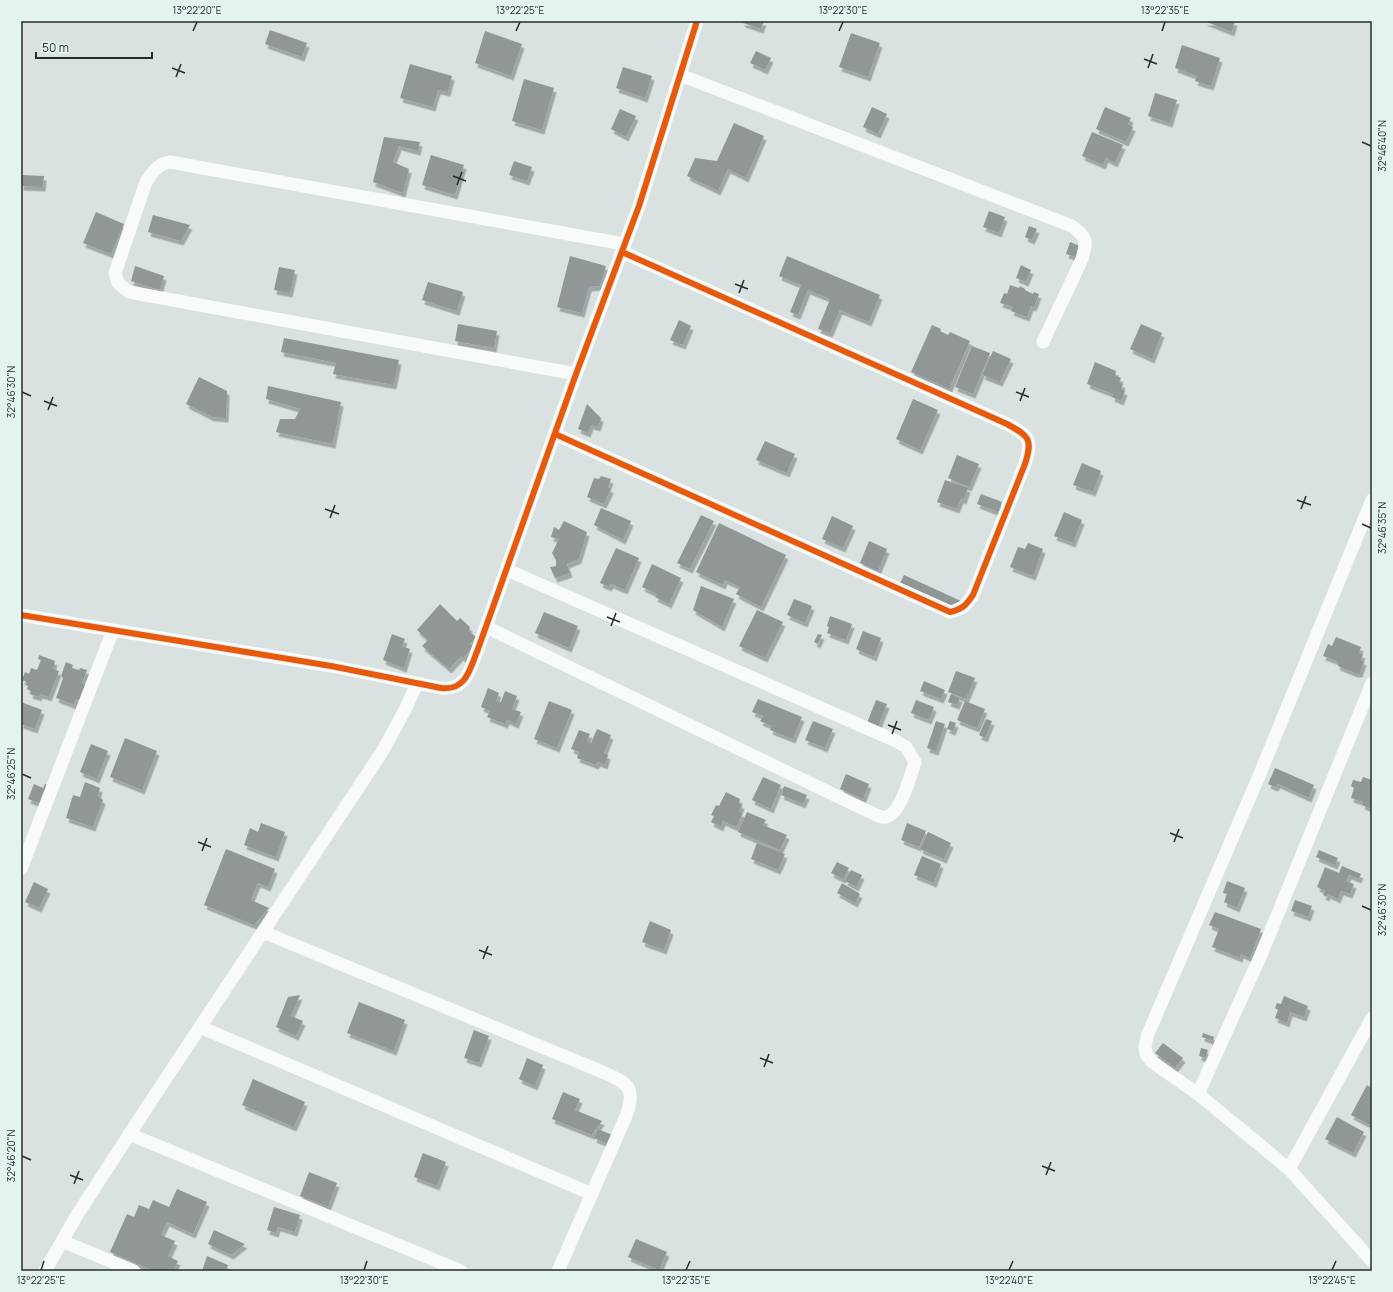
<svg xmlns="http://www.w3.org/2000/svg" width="1393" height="1292" viewBox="0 0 1393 1292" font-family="Manrope,sans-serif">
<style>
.building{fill:#909796;filter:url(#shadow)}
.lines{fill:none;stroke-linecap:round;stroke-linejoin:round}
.street{stroke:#f9fbfa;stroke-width:13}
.cycleway-casing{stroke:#e2f3f0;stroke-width:8}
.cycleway{stroke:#e8590c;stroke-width:6}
.ticks{fill:none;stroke:#262c2b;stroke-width:1.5}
.neatline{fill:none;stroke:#262c2b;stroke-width:1.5}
.ticks-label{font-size:10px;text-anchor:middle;fill:#262c2b}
</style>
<defs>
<filter id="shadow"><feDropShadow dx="2.5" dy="4.5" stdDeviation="0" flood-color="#0004"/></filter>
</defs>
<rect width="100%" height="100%" fill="#d9e2e0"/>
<path class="building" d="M 742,21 L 764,21 L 761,29 L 743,23 Z
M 1204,21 L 1235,21 L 1232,32 Z
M 270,30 L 307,43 L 302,57 L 265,44 Z
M 485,31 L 522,44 L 511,76 L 475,63 Z
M 851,33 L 880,43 L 868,77 L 839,67 Z
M 1182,45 L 1220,58 L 1211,86 L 1195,81 L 1197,76 L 1175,68 Z
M 756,51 L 771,58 L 765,70 L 750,63 Z
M 410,64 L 452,76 L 448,92 L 438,90 L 433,107 L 400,98 Z
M 623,67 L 652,76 L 645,98 L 616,88 Z
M 524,79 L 554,88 L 542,130 L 512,121 Z
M 1155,93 L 1177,100 L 1170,123 L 1148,116 Z
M 872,107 L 887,114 L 878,134 L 863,127 Z
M 1105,107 L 1131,118 L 1128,124 L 1133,127 L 1126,142 L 1096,129 Z
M 620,109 L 636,116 L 626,137 L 611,129 Z
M 734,123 L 764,136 L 746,178 L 728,169 L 718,191 L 687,176 L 695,158 L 717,161 Z
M 1092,132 L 1123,145 L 1115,163 L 1106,158 L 1103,165 L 1082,156 Z
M 384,137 L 420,142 L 418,151 L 399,146 L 393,162 L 409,169 L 403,193 L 373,182 Z
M 431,155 L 464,165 L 455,195 L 422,185 Z
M 514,161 L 532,167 L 527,181 L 509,175 Z
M 22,175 L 44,176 L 43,187 L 21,186 Z
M 989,211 L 1005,217 L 999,233 L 983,227 Z
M 96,212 L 124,224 L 111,254 L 83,243 Z
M 153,215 L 190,225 L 181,241 L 148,232 Z
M 1029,226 L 1037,229 L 1032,240 L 1025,237 Z
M 1070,242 L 1080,246 L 1076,257 L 1066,254 Z
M 570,256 L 606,266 L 600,286 L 589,287 L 582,313 L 557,307 Z
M 787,256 L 880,295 L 869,322 L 840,310 L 830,333 L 818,329 L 830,299 L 808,290 L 798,315 L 790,312 L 801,285 L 779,276 Z
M 1021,265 L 1031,270 L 1026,282 L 1016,278 Z
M 135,266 L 164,276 L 160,290 L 131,281 Z
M 279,267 L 295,270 L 290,293 L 274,290 Z
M 428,282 L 463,292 L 457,311 L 422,300 Z
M 1010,285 L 1019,288 L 1020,286 L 1025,289 L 1025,290 L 1033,294 L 1034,292 L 1039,294 L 1034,307 L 1031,306 L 1027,317 L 1011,311 L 1013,307 L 1000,303 L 1004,293 L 1007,294 Z
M 679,320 L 691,326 L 683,345 L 670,340 Z
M 458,324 L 497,331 L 494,348 L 455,341 Z
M 1141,324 L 1162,333 L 1152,359 L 1130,349 Z
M 932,325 L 941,329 L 940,331 L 948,335 L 950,332 L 970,341 L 949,389 L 911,372 Z
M 284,338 L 399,360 L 394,385 L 333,374 L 336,363 L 281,352 Z
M 972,346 L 990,353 L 973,394 L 955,387 Z
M 993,351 L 1011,359 L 1000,382 L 982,375 Z
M 1095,362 L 1116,371 L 1115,375 L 1121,378 L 1119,382 L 1123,384 L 1121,389 L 1125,391 L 1121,401 L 1112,397 L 1113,394 L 1087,384 Z
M 199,377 L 227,391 L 226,418 L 212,417 L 186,404 Z
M 268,386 L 341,402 L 333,444 L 276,432 L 280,419 L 295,419 L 300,409 L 266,399 Z
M 913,399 L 938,410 L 920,450 L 896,439 Z
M 587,404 L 601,418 L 598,427 L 591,425 L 588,433 L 578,429 Z
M 765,441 L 795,454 L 787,473 L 756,460 Z
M 957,455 L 979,464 L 969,487 L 948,478 Z
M 1082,463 L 1101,471 L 1093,492 L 1073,485 Z
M 601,476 L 611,479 L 608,487 L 611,489 L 604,504 L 587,497 L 594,478 L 599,479 Z
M 945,480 L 968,488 L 964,500 L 961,499 L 957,509 L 937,502 Z
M 981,494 L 1002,502 L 998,512 L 977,504 Z
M 601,508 L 631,521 L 623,540 L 594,525 Z
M 1064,512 L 1082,520 L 1073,543 L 1054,536 Z
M 701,515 L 714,521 L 690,569 L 677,563 Z
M 832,516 L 853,526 L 843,548 L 822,539 Z
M 564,521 L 587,532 L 579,559 L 567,564 L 570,573 L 555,578 L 550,567 L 556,566 L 556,560 L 552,553 L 559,539 L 551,537 L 554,527 L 559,530 Z
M 719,523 L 786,555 L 761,607 L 736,594 L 740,587 L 725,580 L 723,585 L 696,572 Z
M 869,541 L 887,549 L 878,571 L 860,563 Z
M 1028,543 L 1043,549 L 1033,576 L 1010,567 L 1018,547 L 1025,549 Z
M 616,548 L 639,558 L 625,590 L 611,584 L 609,587 L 600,583 Z
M 652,564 L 681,578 L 669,604 L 655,597 L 657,594 L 642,587 Z
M 904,575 L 961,601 L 958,609 L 900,583 Z
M 701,586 L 734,599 L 722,627 L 693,610 Z
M 794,599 L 812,606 L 805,623 L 787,615 Z
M 440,604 L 457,621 L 460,618 L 470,627 L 469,631 L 476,637 L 470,644 L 473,647 L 463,658 L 461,656 L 449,669 L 422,646 L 428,640 L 417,630 Z
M 757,610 L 783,622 L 765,658 L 739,646 Z
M 544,612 L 578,626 L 569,648 L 535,633 Z
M 830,616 L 852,624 L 846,640 L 827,633 L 829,627 L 827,626 Z
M 863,631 L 881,638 L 874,657 L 856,649 Z
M 392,634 L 405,639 L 402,646 L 410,649 L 404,668 L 383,660 Z
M 818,634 L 822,635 L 818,644 L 814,642 Z
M 1336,637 L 1361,647 L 1359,653 L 1363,654 L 1361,660 L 1364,661 L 1360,673 L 1355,673 L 1338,666 L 1337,661 L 1323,656 L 1328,644 L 1332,646 Z
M 39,655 L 55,661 L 53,669 L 59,671 L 49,697 L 40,694 L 39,697 L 30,694 L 31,691 L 27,689 L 28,686 L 26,685 L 27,682 L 22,680 L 25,672 L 29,674 L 31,668 L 37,670 L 41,660 L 38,659 Z
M 66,662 L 73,665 L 72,668 L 79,670 L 80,668 L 87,670 L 82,683 L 88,685 L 85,703 L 76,699 L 74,705 L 56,698 L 63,678 L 61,676 Z
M 956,671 L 975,678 L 966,699 L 948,692 Z
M 924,681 L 945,690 L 941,699 L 920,691 Z
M 488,688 L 499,693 L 496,701 L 501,702 L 505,691 L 517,696 L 512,709 L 521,712 L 516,724 L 507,720 L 505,724 L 487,717 L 490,711 L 481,707 Z
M 951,694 L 960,698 L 957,705 L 948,702 Z
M 758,699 L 802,717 L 793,739 L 770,730 L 772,726 L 760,721 L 763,716 L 752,712 Z
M 876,700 L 887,704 L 878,727 L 867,723 Z
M 916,700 L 934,707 L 929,720 L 911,713 Z
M 549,701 L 572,710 L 557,748 L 534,739 Z
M 965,701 L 985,709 L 977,728 L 957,720 Z
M 21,702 L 42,710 L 35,729 L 21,724 Z
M 986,719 L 992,721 L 985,738 L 979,735 Z
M 813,721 L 833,729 L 825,748 L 805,740 Z
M 936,721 L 945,724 L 936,751 L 927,748 Z
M 950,721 L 956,723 L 953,731 L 947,729 Z
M 597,729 L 611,735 L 604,753 L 608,755 L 605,765 L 598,762 L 596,765 L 577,758 L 579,752 L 571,749 L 579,730 L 590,734 L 587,741 L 591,743 Z
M 125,738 L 157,751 L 142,790 L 110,777 Z
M 91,744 L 108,751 L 97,779 L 80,772 Z
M 1275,768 L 1314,785 L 1309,798 L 1278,784 L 1275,787 L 1268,784 Z
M 846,774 L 869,784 L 863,799 L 840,789 Z
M 763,777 L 781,785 L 771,809 L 752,800 Z
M 1363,777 L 1372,780 L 1372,809 L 1362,805 L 1363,802 L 1351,798 L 1354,788 L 1351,786 L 1353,780 L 1361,782 Z
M 85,782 L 100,788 L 98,796 L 103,800 L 93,827 L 66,818 L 73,795 L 80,797 Z
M 34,784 L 43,788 L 45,784 L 52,786 L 44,805 L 28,799 Z
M 784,786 L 807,795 L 803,804 L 781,795 Z
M 726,792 L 740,799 L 739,803 L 742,805 L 739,812 L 743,813 L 736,827 L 723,821 L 721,827 L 711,822 L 714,816 L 711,815 L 716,805 L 719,806 Z
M 747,812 L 766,820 L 763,825 L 787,835 L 780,850 L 738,832 Z
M 261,823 L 285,832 L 276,857 L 244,845 L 250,828 L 258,832 Z
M 907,823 L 926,831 L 919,847 L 901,840 Z
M 928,832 L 951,843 L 944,859 L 920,849 Z
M 757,843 L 785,854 L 778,870 L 751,859 Z
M 226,849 L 275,869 L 268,887 L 258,883 L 251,900 L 269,908 L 254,925 L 204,905 Z
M 1319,850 L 1338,858 L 1335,865 L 1316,857 Z
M 922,856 L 941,864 L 934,883 L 914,875 Z
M 837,862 L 849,868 L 843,879 L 831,873 Z
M 1342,866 L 1361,874 L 1359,879 L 1349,875 L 1346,881 L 1354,884 L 1350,894 L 1341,891 L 1338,899 L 1328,894 L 1327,897 L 1323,895 L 1325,891 L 1317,887 L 1325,867 L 1339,873 Z
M 851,870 L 862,875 L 856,887 L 845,881 Z
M 1227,881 L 1245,888 L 1237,908 L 1224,902 L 1227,894 L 1223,893 Z
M 34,882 L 48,889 L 39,908 L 25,902 Z
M 842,883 L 860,894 L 855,903 L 837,893 Z
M 1295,900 L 1312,906 L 1308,917 L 1291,911 Z
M 1215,912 L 1261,929 L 1250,958 L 1241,954 L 1240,958 L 1212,947 L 1219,929 L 1209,925 Z
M 650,921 L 671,930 L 664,950 L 642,942 Z
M 300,995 L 291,1016 L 303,1021 L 296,1036 L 276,1027 L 288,997 Z
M 1284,996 L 1308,1006 L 1304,1017 L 1290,1012 L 1287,1023 L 1275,1018 L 1278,1010 L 1275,1008 L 1277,1003 L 1281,1004 Z
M 359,1002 L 405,1020 L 394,1051 L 347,1033 Z
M 474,1030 L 489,1036 L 479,1063 L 464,1058 Z
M 1203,1033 L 1214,1037 L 1213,1041 L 1202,1037 Z
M 1163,1043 L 1183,1058 L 1175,1068 L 1155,1053 Z
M 1201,1048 L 1208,1050 L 1205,1058 L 1199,1056 Z
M 527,1058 L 543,1065 L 535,1086 L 519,1079 Z
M 253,1079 L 305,1102 L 294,1127 L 242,1105 Z
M 1367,1085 L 1372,1088 L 1372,1126 L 1351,1115 Z
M 563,1092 L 580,1099 L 575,1110 L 602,1121 L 592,1135 L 552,1119 Z
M 1337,1117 L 1364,1132 L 1353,1153 L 1325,1139 Z
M 598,1129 L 612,1135 L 608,1144 L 594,1138 Z
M 423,1153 L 446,1162 L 437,1186 L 414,1177 Z
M 309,1172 L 337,1183 L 328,1207 L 300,1196 Z
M 177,1189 L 207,1202 L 193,1234 L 167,1222 L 161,1235 L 175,1241 L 168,1256 L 178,1261 L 174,1269 L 179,1271 L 153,1271 L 110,1252 L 127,1214 L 134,1217 L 139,1205 L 149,1209 L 153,1200 L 169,1207 Z
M 274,1207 L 300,1215 L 295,1232 L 278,1227 L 276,1233 L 267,1230 Z
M 214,1230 L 245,1244 L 231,1255 L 208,1244 Z
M 636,1239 L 667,1252 L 659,1270 L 628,1257 Z
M 207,1256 L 228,1265 L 226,1271 L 202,1271 Z"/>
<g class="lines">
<path class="street" d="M 680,75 L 1072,226 C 1088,239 1087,239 1082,259 L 1043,342
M 576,374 L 129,292 L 118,283 L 115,273 L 146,182 C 153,172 157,164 170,162 L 624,244
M 555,434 L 950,612 C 963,609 966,605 973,595 L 1025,464 C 1033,439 1029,436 1007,424 L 622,252
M 21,615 L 331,666 L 441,688 C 467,691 470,668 478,649 L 576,374 L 639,206 L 697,21
M 486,627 L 876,815 C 879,816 883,818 886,817 C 900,815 911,775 915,762 L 906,747 L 896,741 L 507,570
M 1372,683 L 1261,955 L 1198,1094 L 1289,1169 L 1372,1261
M 21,869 L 113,630
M 263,932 L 598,1070 C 624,1082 638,1084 626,1116 L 558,1271
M 200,1027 L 592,1194
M 1198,1094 L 1152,1062 L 1146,1054 L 1145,1046 L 1148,1034 L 1259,776 L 1372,500
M 129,1134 L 461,1271
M 1289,1169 L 1372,1018
M 62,1241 L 134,1271
M 45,1271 L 77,1215 L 151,1101 L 382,752 L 406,708 L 417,683"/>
<defs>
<path id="cycleway" d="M 555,434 L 950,612 C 963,609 966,605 973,595 L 1025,464 C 1033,439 1029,436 1007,424 L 622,252
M 21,615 L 331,666 L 441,688 C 467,691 470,668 478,649 L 576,374 L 639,206 L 697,21"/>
</defs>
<use href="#cycleway" class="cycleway-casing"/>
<use href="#cycleway" class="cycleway"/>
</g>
<path class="ticks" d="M 193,31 L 197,22M 516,31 L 520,22M 839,31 L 843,22M 1162,31 L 1165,22M 1144,59 L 1157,64M 172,68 L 185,73M 1148,68 L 1153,54M 176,77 L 181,64M 1362,142 L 1371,146M 453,176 L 466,181M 457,185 L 462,172M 735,284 L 748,289M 739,293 L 744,280M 22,392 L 31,396M 1016,392 L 1029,397M 44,401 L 57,406M 1020,401 L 1025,388M 48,410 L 53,397M 1297,500 L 1311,505M 325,509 L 339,514M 1301,509 L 1306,496M 330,518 L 335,505M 1362,524 L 1371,528M 607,617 L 620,622M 611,626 L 616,613M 888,725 L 901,730M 892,734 L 897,721M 22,774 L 31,778M 1170,833 L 1183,838M 198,842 L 211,847M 1174,842 L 1179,829M 202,851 L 207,838M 1362,906 L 1371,910M 479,950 L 492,955M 483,959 L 488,946M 760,1058 L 773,1063M 764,1067 L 769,1054M 22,1156 L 31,1160M 1042,1166 L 1055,1171M 70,1175 L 83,1180M 1046,1175 L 1051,1162M 74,1184 L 79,1171M 41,1270 L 44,1261M 364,1270 L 367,1261M 686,1270 L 690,1261M 1009,1270 L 1013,1261M 1332,1270 L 1336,1261"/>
<rect width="1393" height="1292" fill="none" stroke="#e2f3f0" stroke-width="44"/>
<path d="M36 52v6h116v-6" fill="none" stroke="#262c2b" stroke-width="2"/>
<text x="42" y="52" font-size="12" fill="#262c2b" stroke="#e2f3f0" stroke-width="3" paint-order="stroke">50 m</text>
<rect x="22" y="22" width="1349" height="1248" class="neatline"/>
<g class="ticks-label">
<text x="197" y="14">13°22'20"E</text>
<text x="520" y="14">13°22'25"E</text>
<text x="843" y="14">13°22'30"E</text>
<text x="1165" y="14">13°22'35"E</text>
<text transform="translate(1382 146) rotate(-90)" y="4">32°46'40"N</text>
<text transform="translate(11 392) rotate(-90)" y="4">32°46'30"N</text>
<text transform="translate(1382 528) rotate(-90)" y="4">32°46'35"N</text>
<text transform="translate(11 774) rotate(-90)" y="4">32°46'25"N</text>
<text transform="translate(1382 910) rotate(-90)" y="4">32°46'30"N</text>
<text transform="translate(11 1156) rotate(-90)" y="4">32°46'20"N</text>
<text x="41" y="1284">13°22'25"E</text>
<text x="364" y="1284">13°22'30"E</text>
<text x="686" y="1284">13°22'35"E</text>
<text x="1009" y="1284">13°22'40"E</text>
<text x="1332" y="1284">13°22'45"E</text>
</g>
</svg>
